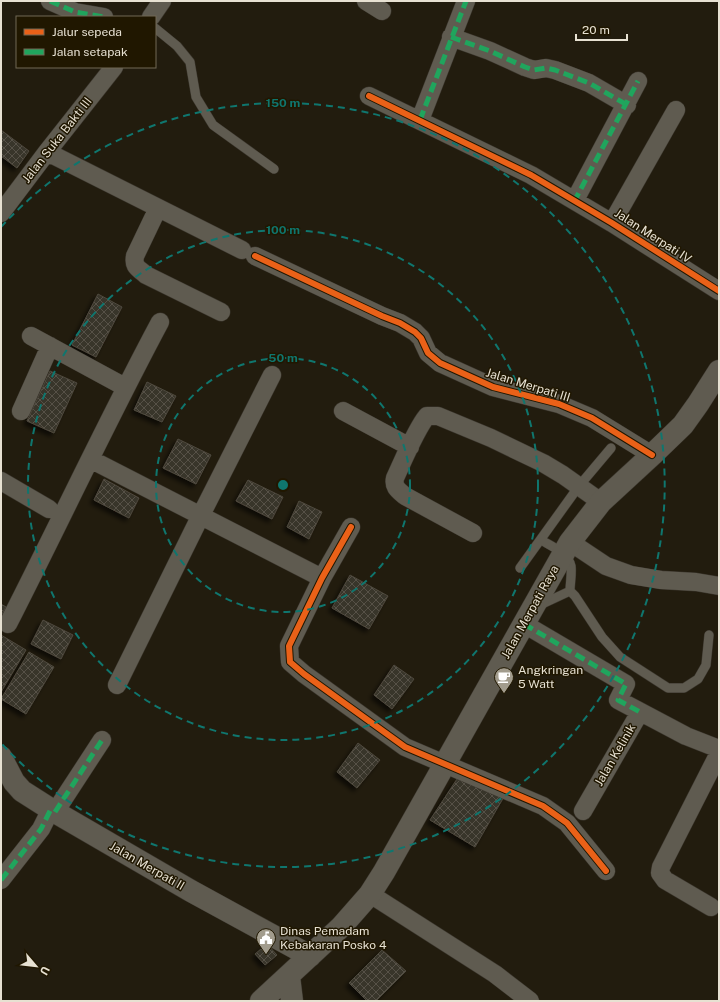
<svg xmlns="http://www.w3.org/2000/svg" width="720" height="1002" viewBox="0 0 720 1002" font-family="'Public Sans',sans-serif">
<style>
.building{fill:url(#building-cross-hatch);stroke:#4e493e;filter:url(#shadow)}
.lines{fill:none;stroke-linecap:round;stroke-linejoin:round}
.lane-casing{stroke:#3c372e;stroke-width:10}
.street-casing{stroke:#3c372e;stroke-width:19}
.secondary-casing{stroke:#3c372e;stroke-width:23}
.lane{stroke:#5f5b50;stroke-width:9}
.street{stroke:#5f5b50;stroke-width:18}
.secondary{stroke:#5f5b50;stroke-width:22}
.quiet{stroke:#20a55d;stroke-width:5;stroke-dasharray:10 5;stroke-linecap:butt}
.cycleway-casing{stroke:#201700;stroke-width:8}
.cycleway{stroke:#ea6118;stroke-width:6}
.ring{fill:none;stroke:#0f766e;stroke-width:2;stroke-dasharray:7 5}
.labels{text-anchor:middle;stroke-width:3;stroke-linejoin:round;paint-order:stroke}
.street-label{font-size:12px;fill:#e7e1d2;stroke:#201700}
.poi-label{font-size:12px;fill:#e7e1d2;stroke:#201700;text-anchor:start}
.centre{fill:#0f766e;stroke:#201700;stroke-width:2}
.ring-label{font-size:12px;text-anchor:middle;font-weight:bold;fill:#0f766e;stroke:#201700;stroke-width:3;stroke-linejoin:round;paint-order:stroke}
</style>
<defs>
<pattern id="building-cross-hatch" width="8" height="8" patternUnits="userSpaceOnUse"><rect width="8" height="8" fill="#393429"/><path d="M0 0l8 8M0 8l8-8" fill="none" stroke="#565147"/></pattern>
<filter id="shadow"><feDropShadow dx="-3.5" dy="3.5" stdDeviation="2" flood-color="#0009"/></filter>
</defs>
<rect width="100%" height="100%" fill="#221c0e"/>
<path class="building" d="M 1,130 L 29,151 L 17,168 L 1,156 Z
M 98,294 L 122,307 L 96,357 L 72,345 Z
M 50,371 L 77,383 L 54,433 L 27,421 Z
M 147,382 L 176,396 L 162,422 L 134,410 Z
M 178,439 L 211,455 L 196,484 L 163,468 Z
M 104,479 L 139,498 L 129,518 L 94,500 Z
M 248,480 L 283,497 L 272,519 L 236,501 Z
M 299,501 L 322,512 L 309,539 L 287,527 Z
M 350,575 L 388,596 L 369,629 L 332,608 Z
M 1,604 L 6,607 L 1,616 Z
M 43,620 L 73,635 L 61,659 L 31,644 Z
M 1,635 L 26,650 L 1,692 Z
M 29,652 L 54,667 L 26,714 L 1,699 Z
M 394,665 L 414,679 L 392,709 L 374,695 Z
M 358,743 L 380,760 L 357,788 L 337,772 Z
M 457,779 L 505,795 L 475,847 L 430,820 Z
M 267,944 L 277,955 L 265,965 L 255,954 Z
M 382,950 L 406,971 L 376,1001 L 367,1001 L 349,983 Z"/>
<g class="lines">
<defs>
<path id="lane" d="M 155,28 L 177,46 L 190,62 L 196,97 L 213,125 L 274,169
M 541,540 C 551,546 568,553 571,566 C 572,574 570,584 570,591
M 520,568 L 579,486 L 611,448
M 540,605 L 570,591 L 575,596 L 602,637 L 620,657 L 668,688 L 684,688 L 698,679 L 706,665 L 709,635"/>
<path id="street" d="M 50,1 L 75,12 L 104,17
M 366,1 L 382,11
M 151,17 L 162,1
M 451,37 L 490,51 L 525,67 L 534,70 L 546,68 L 555,70 L 589,83 L 627,105
M 369,96 L 531,175 L 612,223 L 719,291
M 420,120 L 466,1
M 47,152 L 242,250
M 575,200 L 638,81
M 158,208 L 135,256 C 133,267 138,268 146,275 L 221,312
M 1,213 L 47,152 L 114,67
M 612,223 L 676,110
M 255,256 L 382,316 L 400,323 L 415,332 L 421,338 L 428,353 L 440,363 L 493,387 L 559,404 L 592,418 L 652,455
M 31,336 L 125,387
M 21,411 L 50,346
M 343,411 L 410,447
M 90,459 L 322,578
M 1,481 L 49,509
M 351,527 L 322,578 L 289,646 L 290,662 L 304,674 L 405,747 L 543,806 L 567,823 L 606,871
M 473,533 L 405,496 C 398,490 393,487 395,478 C 403,461 416,429 427,416 L 438,416 L 491,438 L 543,463 L 563,475 L 601,502
M 570,542 L 606,566 L 631,575 L 661,580 L 696,582 L 719,586
M 8,624 C 59,524 107,421 160,322
M 524,624 L 626,684 L 618,700 L 686,736 L 719,749
M 117,685 L 201,515 L 272,375
M 583,811 L 640,712
M 55,812 L 102,740
M 1,880 L 41,829 L 51,809
M 370,894 L 495,974 L 530,1001
M 711,907 L 665,880 L 660,873 L 661,867 L 719,753"/>
<path id="secondary" d="M 1,757 L 14,782 L 22,791 L 55,812 L 191,891 L 310,956
M 289,976 L 292,1001
M 261,1001 L 341,927 L 370,894 L 384,872 L 570,542 L 601,502 L 652,455 L 683,425 L 698,404 L 719,371"/>
</defs>
<use href="#lane" class="lane-casing"/>
<use href="#street" class="street-casing"/>
<use href="#secondary" class="secondary-casing"/>
<use href="#lane" class="lane"/>
<use href="#street" class="street"/>
<use href="#secondary" class="secondary"/>
<path class="quiet" d="M 50,1 L 75,12 L 104,17
M 451,37 L 490,51 L 525,67 L 534,70 L 546,68 L 555,70 L 589,83 L 627,105
M 420,120 L 466,1
M 573,199 L 575,200 L 638,81
M 524,624 L 626,684 L 618,700 L 640,712
M 55,812 L 102,740
M 1,880 L 41,829 L 51,809"/>
<defs>
<path id="cycleway" d="M 369,96 L 531,175 L 612,223 L 719,291
M 255,256 L 382,316 L 400,323 L 415,332 L 421,338 L 428,353 L 440,363 L 493,387 L 559,404 L 592,418 L 652,455
M 351,527 L 322,578 L 289,646 L 290,662 L 304,674 L 405,747 L 543,806 L 567,823 L 606,871"/>
</defs>
<use href="#cycleway" class="cycleway-casing"/>
<use href="#cycleway" class="cycleway"/>
</g>
<g class="ring">
<circle cx="283" cy="485" r="127"/>
<circle cx="283" cy="485" r="255"/>
<path d="M1 227A382 382 0 1 1 1 743"/>
</g>
<defs>
<symbol id="cafe-pin" viewBox="-11 -11 22 30"><path d="M0 17L-7.5 6A9.5 9.5 0 1 1 7.5 6Z" fill="#a29c8d" stroke="#201700"/><path d="M-5.5-4.5H6V0H3Q3 3.5 0 3.5H-2.5Q-5.5 3.5-5.5 0ZM3-3.2v2h1.7v-2ZM-6 4.5H4V6H-6Z" fill="#fff"/></symbol>
<symbol id="civic-pin" viewBox="-11 -11 22 30"><path d="M0 17L-7.5 6A9.5 9.5 0 1 1 7.5 6Z" fill="#a29c8d" stroke="#201700"/><path d="M-.6-6.5H3V-4.5H.6V-3L4-1V1h2V6H-6V1h2V-1L-.6-3ZM-1.2 2.5V6h2.4V2.5Z" fill="#fff"/></symbol>
</defs>
<g fill-rule="evenodd">
<use href="#cafe-pin" x="493" y="666" width="22" height="30"/>
<use href="#civic-pin" x="255" y="927" width="22" height="30"/>
</g>
<g class="labels">
<g class="street-label">
<text transform="translate(57 140) rotate(-52)" y="4">Jalan Suka Bakti III</text>
<text transform="translate(653 236) rotate(33)" y="4">Jalan Merpati IV</text>
<text transform="translate(528 385) rotate(17)" y="4">Jalan Merpati III</text>
<text transform="translate(530 612) rotate(-61)" y="4">Jalan Merpati Raya</text>
<text transform="translate(615 755) rotate(-60)" y="4">Jalan Kelinik</text>
<text transform="translate(147 866) rotate(30)" y="4">Jalan Merpati II</text>
</g>
<g class="poi-label">
<text x="518" y="674">Angkringan<tspan x="518" dy="14">5 Watt</tspan></text>
<text x="280" y="935">Dinas Pemadam<tspan x="280" dy="14">Kebakaran Posko 4</tspan></text>
</g>
</g>
<circle cx="283" cy="485" r="6" class="centre"/>
<g class="ring-label">
<text x="283" y="107">150 m</text>
<text x="283" y="234">100 m</text>
<text x="283" y="362">50 m</text>
</g>
<rect width="720" height="1002" fill="none" stroke="#e7e1d2" stroke-width="4"/>
<rect x="16" y="16" width="140" height="52" fill="#201700" stroke="#706854"/>
<rect x="24" y="29" width="20" height="6" fill="#ea6118" stroke="#706854"/>
<text x="52" y="36" font-size="12" fill="#e7e1d2">Jalur sepeda</text>
<rect x="24" y="49" width="20" height="6" fill="#20a55d" stroke="#706854"/>
<text x="52" y="56" font-size="12" fill="#e7e1d2">Jalan setapak</text>
<g transform="translate(36 966) rotate(118)" stroke="#201700" stroke-width="3" paint-order="stroke">
<path d="M0-3L7 15L0 10L-7 15Z" fill="#e7e1d2"/>
<text y="-6" font-size="11" font-weight="bold" text-anchor="middle" fill="#e7e1d2">U</text>
</g>
<path d="M576 34v6h51v-6" fill="none" stroke="#e7e1d2" stroke-width="2"/>
<text x="582" y="34" font-size="12" fill="#e7e1d2" stroke="#201700" stroke-width="3" paint-order="stroke">20 m</text>
</svg>
